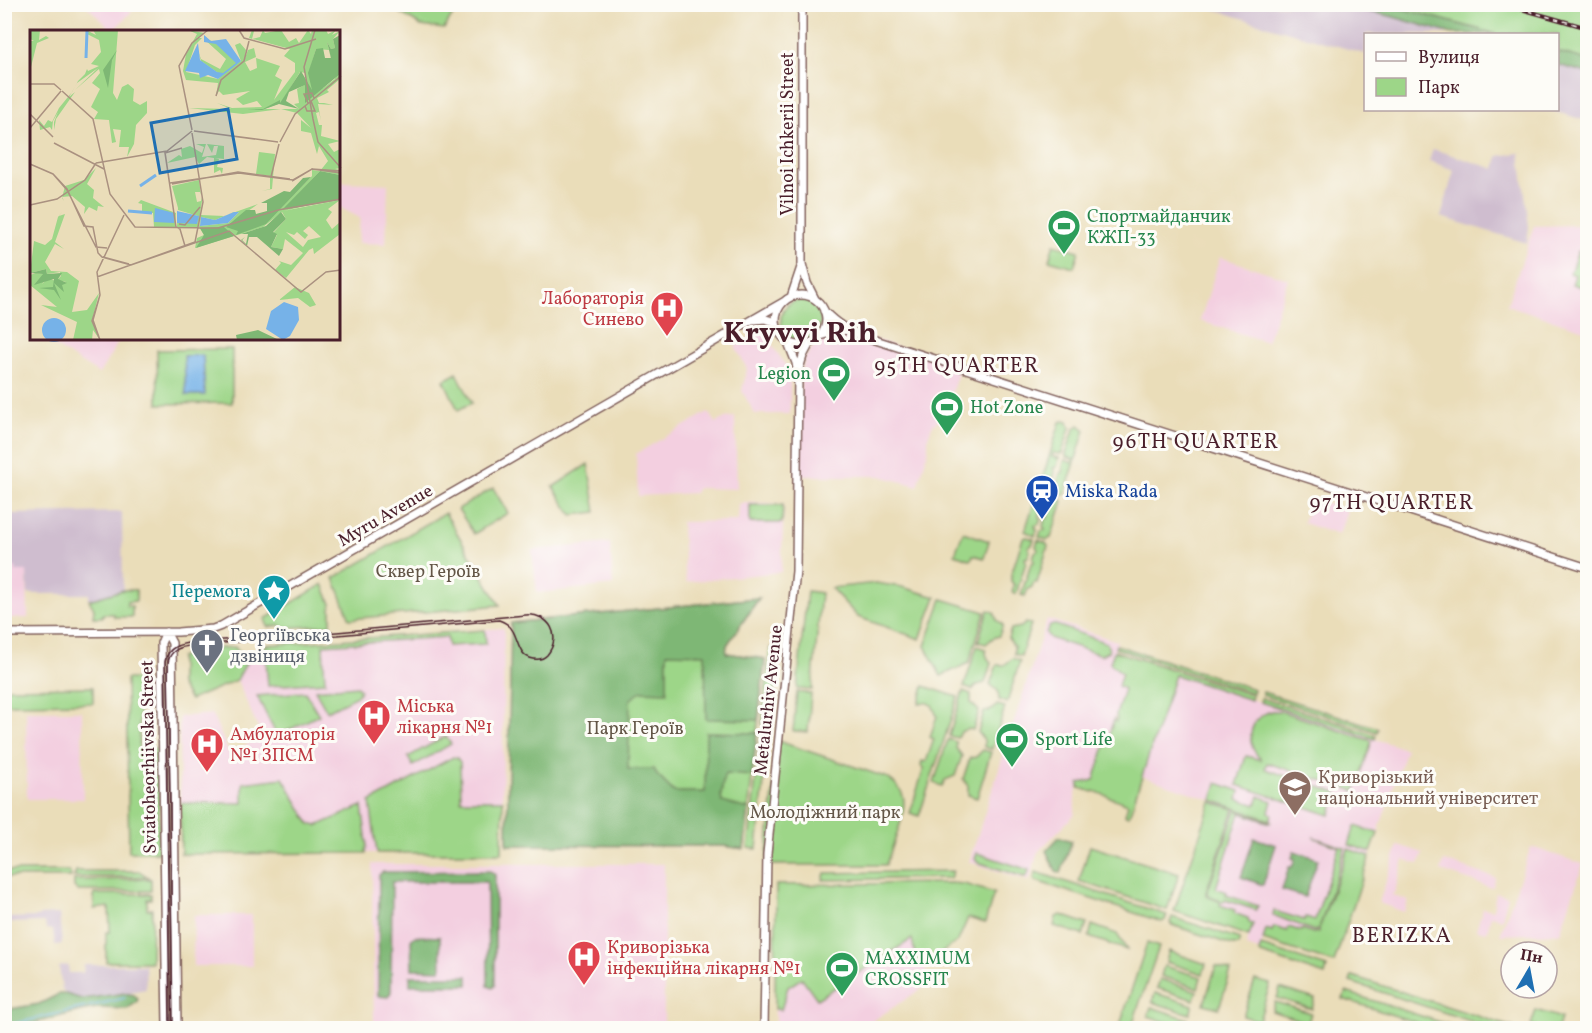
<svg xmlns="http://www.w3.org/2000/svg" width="1592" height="1033" viewBox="0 0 1592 1033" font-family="Vollkorn,serif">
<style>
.built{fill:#f3cfe0}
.industrial{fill:#cfbdcf}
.green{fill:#9dd688;stroke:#747a5a;stroke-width:1.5}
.forest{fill:#7eb774;stroke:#646b50;stroke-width:1.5}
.water{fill:#76b2e8;stroke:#60688a;stroke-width:1.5}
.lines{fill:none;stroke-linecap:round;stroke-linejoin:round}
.stream{stroke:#76b2e8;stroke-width:1.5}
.major-casing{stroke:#82625d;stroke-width:10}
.major{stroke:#fff;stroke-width:7}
.tram{stroke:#4a1f2b;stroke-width:1.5}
.rail-casing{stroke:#4a1f2b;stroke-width:4}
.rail{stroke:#fdfcf7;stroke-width:1.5;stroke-dasharray:4.5;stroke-linecap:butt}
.labels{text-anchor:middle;stroke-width:6;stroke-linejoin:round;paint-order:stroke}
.street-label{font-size:18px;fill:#4a1f2b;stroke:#fdfcf7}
.leisure-label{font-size:18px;fill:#27864d;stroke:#fdfcf7;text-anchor:start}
.health-label{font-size:18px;fill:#be3a42;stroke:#fdfcf7;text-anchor:start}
.transit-label{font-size:18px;fill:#164399;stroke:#fdfcf7;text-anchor:start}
.park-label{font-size:18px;fill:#635647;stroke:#fdfcf7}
.culture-label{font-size:18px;fill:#0d838f;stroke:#fdfcf7;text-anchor:end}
.worship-label{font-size:18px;fill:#5b616d;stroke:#fdfcf7;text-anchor:start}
.education-label{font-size:18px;fill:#785e54;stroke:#fdfcf7;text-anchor:start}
.quarter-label{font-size:21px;letter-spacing:1.5px;fill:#4a1f2b;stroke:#fdfcf7}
.town-label{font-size:30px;font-weight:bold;fill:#4a1f2b;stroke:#fdfcf7}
.inset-river{fill:none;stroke:#76b2e8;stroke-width:3}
.inset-road{fill:none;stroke:#aa9180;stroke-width:1.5}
.view{fill:#1f6fb2;fill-opacity:0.15;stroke:#1f6fb2;stroke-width:3}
.inset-edge{fill:none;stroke:#4a1f2b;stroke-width:3}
</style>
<rect width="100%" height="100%" fill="#fdfcf7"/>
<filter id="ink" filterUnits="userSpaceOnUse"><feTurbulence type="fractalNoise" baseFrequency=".0167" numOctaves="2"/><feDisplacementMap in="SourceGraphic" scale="12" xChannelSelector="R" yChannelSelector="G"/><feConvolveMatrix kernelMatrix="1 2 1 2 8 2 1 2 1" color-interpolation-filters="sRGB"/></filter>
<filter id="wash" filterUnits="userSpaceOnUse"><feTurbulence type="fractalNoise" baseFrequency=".008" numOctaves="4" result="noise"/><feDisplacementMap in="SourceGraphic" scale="24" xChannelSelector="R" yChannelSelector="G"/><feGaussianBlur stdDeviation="1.35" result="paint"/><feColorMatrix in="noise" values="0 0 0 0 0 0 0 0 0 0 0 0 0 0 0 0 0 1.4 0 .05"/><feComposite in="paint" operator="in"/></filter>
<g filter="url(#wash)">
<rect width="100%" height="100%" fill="#eaddb9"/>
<path class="built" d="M 86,5 L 138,5 L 113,31 Z
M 343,182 L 388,184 L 386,244 L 358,243 L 360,218 L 339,207 L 339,185 Z
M 1587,225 L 1587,331 L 1507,305 L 1534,226 Z
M 1220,257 L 1288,279 L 1267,342 L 1200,321 Z
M 763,331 L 790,372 L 790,414 L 755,414 L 742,391 L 747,369 L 735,346 Z
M 847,333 L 858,334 L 960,367 L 944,415 L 932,426 L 928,437 L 928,451 L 918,486 L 880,476 L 798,476 L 801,373 L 805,358 L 812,348 L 821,341 L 835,335 Z
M 43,339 L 120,339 L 99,374 Z
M 708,412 L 716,423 L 725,418 L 735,417 L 737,489 L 698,488 L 694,493 L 638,496 L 636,454 Z
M 1311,498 L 1347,510 L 1339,535 L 1303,523 Z
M 745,502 L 784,504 L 781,572 L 686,582 L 681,522 L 738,521 L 739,504 Z
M 610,543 L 613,585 L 537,593 L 532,550 Z
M 4,567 L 16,567 L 27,571 L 28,618 L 5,618 Z
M 1047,619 L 1117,641 L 1110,662 L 1123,673 L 1125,688 L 1094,780 L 1079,783 L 1075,797 L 1075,814 L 1038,852 L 1029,881 L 969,862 Z
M 504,628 L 502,852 L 181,854 L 179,717 L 212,714 L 229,753 L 262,737 L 237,680 L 246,663 L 265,645 Z
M 1175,675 L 1406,749 L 1334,963 L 1263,940 L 1259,951 L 1246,947 L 1249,936 L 1174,911 L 1212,800 L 1142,776 Z
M 26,711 L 82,711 L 83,799 L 27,799 Z
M 1398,845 L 1423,853 L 1419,864 L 1404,860 L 1395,891 L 1392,895 L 1408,901 L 1404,912 L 1379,903 Z
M 1531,847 L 1583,864 L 1560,933 L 1500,935 Z
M 1444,861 L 1496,878 L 1492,888 L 1441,871 Z
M 372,864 L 664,864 L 664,1028 L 374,1028 Z
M 1496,893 L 1508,896 L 1502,919 L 1491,916 L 1487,932 L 1476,930 L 1483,908 L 1493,910 Z
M 194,915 L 252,915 L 252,966 L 193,966 Z
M 913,938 L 917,965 L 923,966 L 933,981 L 871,1022 L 872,1028 L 775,1028 L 775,1009 L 781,1010 L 788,987 L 802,978 L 817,999 Z"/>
<path class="industrial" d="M 1200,5 L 1338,5 L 1390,16 L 1452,34 L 1366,34 L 1365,54 L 1251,21 Z
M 1558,65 L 1587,73 L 1587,121 L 1550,110 L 1558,110 Z
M 1433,149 L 1495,169 L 1498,156 L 1520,153 L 1529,227 L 1527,243 L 1441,217 L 1454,170 L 1429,161 Z
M 122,512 L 123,590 L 89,600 L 89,594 L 28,594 L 27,571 L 16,571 L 16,567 L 5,567 L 4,514 Z
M 59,914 L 62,944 L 55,945 L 53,930 L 46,929 L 45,922 L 5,923 L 5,918 L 39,917 L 40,915 Z
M 68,965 L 69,973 L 83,973 L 84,965 L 145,965 L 146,989 L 95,998 L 74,998 L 66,994 L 62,989 L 59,967 Z"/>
<path class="green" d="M 388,5 L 459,5 L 444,29 L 421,26 Z
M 1388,5 L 1587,5 L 1587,60 L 1558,52 L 1558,34 L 1496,34 Z
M 1054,244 L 1079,251 L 1074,267 L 1049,260 Z
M 1578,251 L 1587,254 L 1587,289 L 1572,284 L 1575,275 L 1570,273 Z
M781 320a20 20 0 1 1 40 0a20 20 0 1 1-40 0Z
M 232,349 L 232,403 L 158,404 L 157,350 Z
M 457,373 L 472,403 L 458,410 L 444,380 Z
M 1064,421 L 1068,422 L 1070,428 L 1062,453 L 1060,454 L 1053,453 L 1052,457 L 1059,458 L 1057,467 L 1053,468 L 1055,472 L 1053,479 L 1050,481 L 1051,485 L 1049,491 L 1040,486 L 1060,422 Z
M 1079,425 L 1085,430 L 1065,494 L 1061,495 L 1054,493 L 1056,486 L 1059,484 L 1058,480 L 1060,474 L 1063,472 C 1064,467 1061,465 1065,460 L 1072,463 L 1073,459 L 1066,457 L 1066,454 L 1074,429 Z
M 588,464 L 596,512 L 572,515 L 553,487 Z
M 493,488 L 508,513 L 474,534 L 458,509 Z
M 1041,492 L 1048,494 L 1046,500 L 1042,503 L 1045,506 L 1042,512 L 1039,515 L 1041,518 L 1039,524 L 1035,526 L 1037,530 L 1035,536 L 1025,531 L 1037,493 Z
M 1053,495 L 1060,498 L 1063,501 L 1051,538 L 1047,540 L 1039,537 L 1041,531 L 1045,530 L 1043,526 L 1045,519 L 1048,518 L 1047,514 L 1049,507 L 1052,506 L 1051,502 Z
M 750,505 L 783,505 L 782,523 L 750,523 Z
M 445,513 L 500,605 L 350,619 L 334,578 Z
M 963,532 L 989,541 L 984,558 L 973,555 L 971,560 L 955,554 Z
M 1027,537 L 1034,539 L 1032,545 L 1028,547 L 1030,551 L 1028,557 L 1025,558 L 1026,562 L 1016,594 L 1012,592 L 1014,585 L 1011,581 L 1011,575 L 1023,538 Z
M 1038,540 L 1046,543 L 1048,546 L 1037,583 L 1034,582 L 1032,587 L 1028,589 L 1025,596 L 1021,595 L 1031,564 L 1034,562 L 1033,558 L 1035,552 L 1038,550 L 1036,546 Z
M 876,583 L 902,587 L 936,597 L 920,639 L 858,617 L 831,588 Z
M 323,584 L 331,604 L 331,625 L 282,628 L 281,625 L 268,627 L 265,619 Z
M 123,590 L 136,590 L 136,601 L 127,602 L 127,606 L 132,606 L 132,617 L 114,617 L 114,614 L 103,614 L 102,617 L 93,617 L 94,609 L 89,600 Z
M 807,591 L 821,593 L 812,690 L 797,689 Z
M 759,598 L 727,645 L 726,653 L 765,659 L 744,849 L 723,846 L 507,845 L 511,623 Z
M 942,599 L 985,612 L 969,663 L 941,676 L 925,646 Z
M 988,610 L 994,612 L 997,620 L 1003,625 L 999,636 L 993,638 L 986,644 L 978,642 Z
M 1026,623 L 1031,624 L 1021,656 L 1014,654 L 1014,646 L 1008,638 L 1011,629 L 1021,627 Z
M 1050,625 L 1056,625 L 1107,643 L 1109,651 L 1101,655 L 1050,638 L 1046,633 Z
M 485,630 L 486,644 L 448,646 L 447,637 L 323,645 L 325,682 L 268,686 L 265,645 Z
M 1116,645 L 1254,689 L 1253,693 L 1115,648 Z
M 977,646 L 985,649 L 987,657 L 991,663 L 985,683 L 977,685 L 972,690 L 964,687 Z
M 235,647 L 246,663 L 237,680 L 190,700 L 180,685 L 180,658 L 193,652 L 196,658 L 206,654 L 204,649 Z
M 770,648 L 779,649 L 770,726 L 762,725 Z
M 1114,651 L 1252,695 L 1251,700 L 1175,675 L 1129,816 L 1125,815 L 1128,804 L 1094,791 L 1093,792 L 1079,788 L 1079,783 L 1094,780 L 1114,719 L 1116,722 L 1117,719 L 1116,715 L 1124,689 L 1118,686 L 1122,673 L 1110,663 Z
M 1013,658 L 1020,661 L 1007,703 L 999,700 L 998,691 L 990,684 L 997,665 L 1004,665 Z
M 126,679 L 139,679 L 139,749 L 159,749 L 159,852 L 129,852 Z
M 357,686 L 360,690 L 357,696 L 327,711 L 315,690 Z
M 924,686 L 958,697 L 919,816 L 910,813 L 924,768 L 921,766 L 922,761 L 926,762 L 934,739 L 930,737 L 937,716 L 932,705 L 925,702 L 919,703 Z
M 93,687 L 93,703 L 5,704 L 5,688 Z
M 963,691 L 971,694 L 971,703 L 979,711 L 973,730 L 970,729 L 962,731 L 957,738 L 949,736 Z
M 305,692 L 319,715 L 277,736 L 257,696 Z
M 797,692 L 811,694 L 808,732 L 793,731 Z
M 1263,692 L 1378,728 L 1377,732 L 1262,695 Z
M 1261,698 L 1376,735 L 1375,739 L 1260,702 Z
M 997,705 L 1005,707 L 992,749 L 984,747 L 984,740 L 978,732 L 984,712 L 992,710 Z
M 1271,711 L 1280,711 L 1372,741 L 1355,791 L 1267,763 L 1265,769 L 1338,793 L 1330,815 L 1237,785 L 1246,756 L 1262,760 C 1244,745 1248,719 1271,711 Z
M 761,733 L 769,734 L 757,849 L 748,848 Z
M 446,736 L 451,744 L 413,766 L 408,757 Z
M 948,739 L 956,742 L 956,748 L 962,756 L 955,776 L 945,780 L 942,786 L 934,783 Z
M 778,741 L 888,778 C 895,783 901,788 903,796 C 908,812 891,848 886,865 L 766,865 Z
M 983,750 L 991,752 L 977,798 L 968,795 L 968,786 L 963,779 L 970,758 L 976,757 Z
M 453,757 L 457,758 L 460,762 L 461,800 L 503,800 L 502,853 L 377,853 L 370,802 Z
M 283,778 L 310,824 L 317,826 L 362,806 L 367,843 L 366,853 L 181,854 L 180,803 L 243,803 L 243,783 Z
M 1217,783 L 1240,791 L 1238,799 L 1256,805 L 1259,796 L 1272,801 L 1269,812 L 1272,814 L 1270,820 L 1212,800 Z
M 1211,802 L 1234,809 L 1206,892 L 1206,896 L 1221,902 L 1220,905 L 1235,910 L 1234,913 L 1248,918 L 1249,923 L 1253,924 L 1249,936 L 1174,911 Z
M 1236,810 L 1271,822 L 1270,823 L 1240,813 L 1216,888 L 1227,892 L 1226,895 L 1258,906 L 1256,910 L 1225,900 L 1224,902 L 1210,897 L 1207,893 Z
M 1355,826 L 1378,833 L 1371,852 L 1349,845 Z
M 1313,837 L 1345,848 L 1319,929 L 1314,931 L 1273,915 L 1274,911 L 1304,920 L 1306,917 L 1315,920 L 1339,847 Z
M 1090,846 L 1179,874 L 1167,910 L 1079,881 Z
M 1348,849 L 1370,856 L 1334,963 L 1263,940 L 1266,929 L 1272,931 L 1274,927 L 1287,931 L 1288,927 L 1301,931 L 1302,929 L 1313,933 L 1318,932 Z
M 977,853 L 1029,870 L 1027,876 L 1024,877 L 977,862 L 975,859 Z
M 5,871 L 68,871 L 70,872 L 71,877 L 5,877 Z
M 76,871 L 139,871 L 148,877 L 74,877 Z
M 953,871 L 950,878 L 823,880 L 825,873 Z
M 1036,872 L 1167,915 L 1165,920 L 1162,922 L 1036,881 L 1034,879 Z
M 151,879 L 151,891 L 78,891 L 74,887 L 74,880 Z
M 950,883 L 964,884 L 994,893 L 985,923 L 968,918 L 958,941 L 923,966 L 917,965 L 912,939 L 817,999 L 802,978 L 788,987 L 781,1010 L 775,1009 L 776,885 Z
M 94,894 L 151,894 L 151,899 L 147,899 L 147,909 L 152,909 L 151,962 L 106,962 L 106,932 L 110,932 L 109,907 L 94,909 Z
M 1061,915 L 1087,924 L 1083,935 L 1054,926 L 1056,917 Z
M 1172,917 L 1240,939 L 1238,945 L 1232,945 L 1172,925 L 1170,923 Z
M 1092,925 L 1117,934 L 1127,950 L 1089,937 Z
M 1147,943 L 1159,947 L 1131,1028 L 1119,1028 Z
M 1261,946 L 1327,967 L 1325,975 L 1261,954 L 1259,951 Z
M 1169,951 L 1206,964 L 1203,974 L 1166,962 Z
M 1164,966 L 1201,977 L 1198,988 L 1161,976 Z
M 1216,966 L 1231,971 L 1219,1008 L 1204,1004 Z
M 1352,976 L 1515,1028 L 1492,1028 L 1350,982 Z
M 1160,979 L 1197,991 L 1194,1000 L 1157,988 Z
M 1255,980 L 1270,984 L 1259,1021 L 1243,1016 Z
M 1280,988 L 1315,999 L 1312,1009 L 1277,998 Z
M 1346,992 L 1459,1028 L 1433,1028 L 1343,999 Z
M 1155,993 L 1193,1005 L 1190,1014 L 1152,1002 Z
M 1275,1002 L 1311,1013 L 1308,1023 L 1272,1011 Z
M 1151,1007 L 1188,1019 L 1185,1028 L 1148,1016 Z
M 1536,1010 L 1561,1018 L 1558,1028 L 1541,1028 L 1531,1025 Z"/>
<path class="forest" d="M 1338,5 L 1388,5 L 1496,34 L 1452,34 L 1390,16 Z
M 1558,52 L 1587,60 L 1587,73 L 1558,65 Z
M 759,598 L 727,645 L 726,653 L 765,659 L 758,720 L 706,719 L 705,654 L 667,653 L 667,692 L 641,691 L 630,700 L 628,769 L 654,769 L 657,775 L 674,792 L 705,792 L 706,732 L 757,733 L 752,776 L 726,774 L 724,776 L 721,795 L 722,802 L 749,809 L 744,849 L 723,846 L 507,845 L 511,623 Z
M 1059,837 L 1072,841 L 1061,873 L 1056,871 L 1046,851 Z
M 1254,838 L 1276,845 L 1263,885 L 1241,877 Z
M 1294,851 L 1318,859 L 1305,897 L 1282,890 L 1289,867 L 1292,867 L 1295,859 L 1292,858 Z
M 490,871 L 495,874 L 495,985 L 493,988 L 488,986 L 487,882 L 392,882 L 391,992 L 388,997 L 378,996 L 379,875 L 383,872 Z
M 415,936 L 440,937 L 441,970 L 412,969 L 411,940 Z
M 410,976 L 468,976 L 468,985 L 410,985 Z
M 125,993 L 134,995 L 138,998 L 137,1002 L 127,1009 L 97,1008 L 80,1011 L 16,1028 L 5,1028 L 5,1012 L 10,1009 L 39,1004 L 59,994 L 66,994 L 82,999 Z"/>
<path class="water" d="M 203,355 L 205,395 L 186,395 L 184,356 Z"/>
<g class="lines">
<path class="stream" d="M 4,1026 L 125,998"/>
</g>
</g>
<g filter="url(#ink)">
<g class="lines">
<defs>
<path id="major" d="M 802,4 L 802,264 L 807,283 L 815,299
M776 320a25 25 0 1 1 50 0a25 25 0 1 1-50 0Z
M 791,297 L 801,267
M 824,311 C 837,325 849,331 866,337 L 1588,568
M 755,320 L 765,319 L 776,322
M 820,336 L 833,332 L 847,330
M 799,369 L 803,356 L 810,343
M 166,632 L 172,643 L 177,1028
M 166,632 L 161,643 L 167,1028
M 4,633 L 178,632 L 213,629 L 221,626 L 785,301
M 764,1028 L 767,854 L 796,571 L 798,375 L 796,363 L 787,340"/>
</defs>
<use href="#major" class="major-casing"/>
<use href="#major" class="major"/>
<path class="tram" d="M 170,1028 L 165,662 C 168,646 180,644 194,642 L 337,632 L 526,615 C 549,613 563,636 547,655 C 543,659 539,660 534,659 C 519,657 519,642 513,631 C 510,625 505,622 499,620 L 338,635 L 194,645 C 182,647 171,648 168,662 L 173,1028"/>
<defs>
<path id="rail" d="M 1503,4 L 1588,28"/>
</defs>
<use href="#rail" class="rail-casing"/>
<use href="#rail" class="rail"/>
</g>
</g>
<defs>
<symbol id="stadium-pin" viewBox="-11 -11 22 30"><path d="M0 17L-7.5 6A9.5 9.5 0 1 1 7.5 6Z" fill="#2e9e5b" stroke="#fdfcf7"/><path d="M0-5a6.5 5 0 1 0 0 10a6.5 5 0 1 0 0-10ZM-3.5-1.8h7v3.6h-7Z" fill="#fff"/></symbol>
<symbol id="hospital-pin" viewBox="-11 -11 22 30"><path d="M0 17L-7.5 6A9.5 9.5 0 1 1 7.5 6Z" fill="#e0444e" stroke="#fdfcf7"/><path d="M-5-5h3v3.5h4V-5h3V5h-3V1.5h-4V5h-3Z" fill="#fff"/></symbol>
<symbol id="station-pin" viewBox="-11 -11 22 30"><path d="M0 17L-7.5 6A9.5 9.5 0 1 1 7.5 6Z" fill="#1a4fb4" stroke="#fdfcf7"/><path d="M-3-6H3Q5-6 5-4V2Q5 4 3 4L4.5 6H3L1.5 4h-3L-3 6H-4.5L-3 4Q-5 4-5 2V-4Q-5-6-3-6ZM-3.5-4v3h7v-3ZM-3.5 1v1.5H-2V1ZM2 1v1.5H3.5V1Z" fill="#fff"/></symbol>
<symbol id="sight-pin" viewBox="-11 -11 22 30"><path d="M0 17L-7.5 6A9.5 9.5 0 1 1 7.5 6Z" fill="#0f9aa8" stroke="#fdfcf7"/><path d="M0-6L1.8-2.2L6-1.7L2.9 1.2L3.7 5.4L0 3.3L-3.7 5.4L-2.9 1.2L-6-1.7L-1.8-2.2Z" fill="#fff"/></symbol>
<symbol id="church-pin" viewBox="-11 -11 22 30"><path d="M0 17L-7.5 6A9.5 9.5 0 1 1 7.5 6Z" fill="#6b7280" stroke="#fdfcf7"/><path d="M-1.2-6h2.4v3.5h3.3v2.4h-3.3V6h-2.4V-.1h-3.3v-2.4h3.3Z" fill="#fff"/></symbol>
<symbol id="university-pin" viewBox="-11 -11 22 30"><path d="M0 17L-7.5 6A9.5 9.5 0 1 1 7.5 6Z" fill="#8d6e63" stroke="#fdfcf7"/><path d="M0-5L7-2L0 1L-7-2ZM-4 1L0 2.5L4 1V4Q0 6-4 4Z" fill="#fff"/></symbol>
</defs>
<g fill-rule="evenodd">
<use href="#stadium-pin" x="1045" y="207" width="38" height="52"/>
<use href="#hospital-pin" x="648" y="289" width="38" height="52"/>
<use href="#stadium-pin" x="815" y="354" width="38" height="52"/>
<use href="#stadium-pin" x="928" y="388" width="38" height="52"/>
<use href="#station-pin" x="1023" y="472" width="38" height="52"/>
<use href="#sight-pin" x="255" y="572" width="38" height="52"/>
<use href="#church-pin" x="188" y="626" width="38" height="52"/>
<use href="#hospital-pin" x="355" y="697" width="38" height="52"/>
<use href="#stadium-pin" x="993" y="720" width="38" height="52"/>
<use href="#hospital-pin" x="188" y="725" width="38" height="52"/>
<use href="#university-pin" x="1276" y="768" width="38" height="52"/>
<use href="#hospital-pin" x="565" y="938" width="38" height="52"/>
<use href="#stadium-pin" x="823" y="949" width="38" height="52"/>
</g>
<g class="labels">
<g class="street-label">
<text transform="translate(787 134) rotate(-90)" y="6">Vilnoi Ichkerii Street</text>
<text transform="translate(385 515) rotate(-30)" y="6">Myru Avenue</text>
<text transform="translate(768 700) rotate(-84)" y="6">Metalurhiv Avenue</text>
<text transform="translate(148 757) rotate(-91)" y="6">Sviatoheorhiivska Street</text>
</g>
<g class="leisure-label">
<text x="1087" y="222">Спортмайданчик<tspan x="1087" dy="21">КЖП-33</tspan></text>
<text x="811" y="379" text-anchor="end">Legion</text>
<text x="970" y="413">Hot Zone</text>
<text x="1035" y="745">Sport Life</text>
<text x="865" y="964">MAXXIMUM<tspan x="865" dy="21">CROSSFIT</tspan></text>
</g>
<g class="health-label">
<text x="644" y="304" text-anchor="end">Лабораторія<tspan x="644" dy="21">Синево</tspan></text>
<text x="397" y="712">Міська<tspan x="397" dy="21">лікарня №1</tspan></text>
<text x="230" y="740">Амбулаторія<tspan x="230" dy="21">№1 ЗПСМ</tspan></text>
<text x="607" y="953">Криворізька<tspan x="607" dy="21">інфекційна лікарня №1</tspan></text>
</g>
<g class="transit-label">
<text x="1065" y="497">Miska Rada</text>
</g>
<g class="park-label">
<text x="428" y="577">Сквер Героїв</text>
<text x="635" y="734">Парк Героїв</text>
<text x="825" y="818">Молодіжний парк</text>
</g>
<g class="culture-label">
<text x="251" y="597">Перемога</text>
</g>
<g class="worship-label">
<text x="230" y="641">Георгіївська<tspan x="230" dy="21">дзвіниця</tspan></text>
</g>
<g class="education-label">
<text x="1318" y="783">Криворізький<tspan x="1318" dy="21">національний університет</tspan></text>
</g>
<g class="quarter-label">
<text x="957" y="372">95TH QUARTER</text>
<text x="1196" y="448">96TH QUARTER</text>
<text x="1392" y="509">97TH QUARTER</text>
<text x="1402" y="942">BERIZKA</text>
</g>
<g class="town-label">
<text x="800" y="342">Kryvyi Rih</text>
</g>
</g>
<g transform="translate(30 30)">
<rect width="310" height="310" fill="#eaddb9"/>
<path d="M 0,0 L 10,0 L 9,10 L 16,6 L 19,8 L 7,13 L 1,37 L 0,11 L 4,11 L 0,9 ZM 56,0 L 66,5 L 63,0 L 88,0 L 83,63 L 87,70 L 92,57 L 98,54 L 104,59 L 103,71 L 110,75 L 117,71 L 117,83 L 106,95 L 104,114 L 97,127 L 99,117 L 89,117 L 91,100 L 83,99 L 86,112 L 82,113 L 79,90 L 64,89 L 68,82 L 61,77 L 70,59 L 62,53 L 70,43 L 69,39 L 45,60 L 68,38 L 47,53 L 39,67 L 45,62 L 26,89 L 24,100 L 24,92 L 28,82 L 23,91 L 22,100 L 20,97 L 10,100 L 9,90 L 14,96 L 18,90 L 22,92 L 29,78 L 42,62 L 48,51 L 55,44 L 57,39 L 58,41 L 69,36 L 61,34 L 71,22 L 69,10 L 57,4 ZM 158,0 L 174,3 L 167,8 L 172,8 L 165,15 L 156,42 L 188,49 L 194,43 L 191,45 L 171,31 L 168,21 L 171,29 L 190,39 L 196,29 L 174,9 L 186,12 L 207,33 L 211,31 L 205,15 L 210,13 L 216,20 L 215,28 L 218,20 L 224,18 L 226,27 L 215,32 L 220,41 L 227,38 L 226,28 L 250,36 L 245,46 L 252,50 L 244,70 L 265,42 L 265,33 L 254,26 L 260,19 L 219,8 L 222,0 L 229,0 L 224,1 L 222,9 L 230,7 L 233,0 L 235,3 L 251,0 L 259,12 L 266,8 L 269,13 L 278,0 L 281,4 L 282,0 L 296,0 L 298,4 L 306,0 L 302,5 L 310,1 L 303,9 L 305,18 L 301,19 L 297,12 L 301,28 L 309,26 L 310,43 L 306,47 L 302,33 L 305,48 L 310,44 L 310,49 L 297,60 L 299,62 L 287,68 L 289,73 L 294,73 L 303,75 L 288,74 L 291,91 L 289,82 L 286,83 L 289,95 L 292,95 L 304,102 L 292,95 L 291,106 L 310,111 L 298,114 L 304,122 L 310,119 L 310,138 L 305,139 L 310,140 L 310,145 L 290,141 L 253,180 L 275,175 L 310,168 L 253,181 L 310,170 L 298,179 L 302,182 L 296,190 L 302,199 L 310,192 L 310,204 L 284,224 L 283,218 L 279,220 L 256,248 L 245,240 L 251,233 L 249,231 L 261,235 L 273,223 L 255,209 L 253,219 L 241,217 L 247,205 L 243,203 L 256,189 L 252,182 L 233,197 L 165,218 L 167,208 L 174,205 L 169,197 L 171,185 L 194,186 L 228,174 L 215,183 L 217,187 L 249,180 L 282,146 L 282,140 L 290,141 L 298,131 L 289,116 L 287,124 L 281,103 L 271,101 L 271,90 L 281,98 L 267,83 L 251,79 L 213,84 L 159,78 L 201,79 L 187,73 L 202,78 L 232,77 L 227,71 L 213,75 L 206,69 L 220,61 L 193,65 L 189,61 L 186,66 L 188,53 L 156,50 L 153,41 L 156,24 L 167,4 ZM 286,19 L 299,20 L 305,49 L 293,58 L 279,42 ZM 270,42 L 275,43 L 278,59 L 276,54 L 267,59 L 269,73 L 264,74 L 269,79 L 234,79 L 251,73 ZM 204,182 L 209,182 L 198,193 L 170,196 L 171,187 L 185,190 ZM 279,196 L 291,207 L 278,210 L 273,217 L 256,202 L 264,205 L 267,202 L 275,209 L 278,205 L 273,201 ZM 166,114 L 176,114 L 172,127 L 186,125 L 188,116 L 184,116 L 182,123 L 177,114 L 194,116 L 194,129 L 185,128 L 189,129 L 187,137 L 193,138 L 192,144 L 190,140 L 184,143 L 184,128 L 177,127 L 169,134 L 165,127 L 137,133 L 149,125 L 152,127 L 151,119 L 160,116 L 172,123 L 174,117 ZM 229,122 L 245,124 L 242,159 L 232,161 L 240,159 L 240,146 L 226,144 ZM 66,138 L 57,154 L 64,160 L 63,168 L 74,177 L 68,176 L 67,181 L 59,177 L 54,184 L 55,177 L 42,166 L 32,167 L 34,171 L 32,168 L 35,156 L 54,150 ZM 169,150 L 171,165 L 170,162 L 165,162 L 167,172 L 171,171 L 171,167 L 172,171 L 168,197 L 147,197 L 148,178 L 142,156 ZM 148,180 L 168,186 L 167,193 L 148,193 ZM 111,170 L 146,183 L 145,197 L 124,197 L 123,183 L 112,182 L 112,174 L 108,173 ZM 32,182 L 29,186 L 35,184 L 25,212 L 34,219 L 25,214 L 15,232 L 21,241 L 37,242 L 49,251 L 42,282 L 57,280 L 69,263 L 62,291 L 70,310 L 63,300 L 62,310 L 43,310 L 47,292 L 11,275 L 27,277 L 0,255 L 0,245 L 6,243 L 24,246 L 25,248 L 17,247 L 12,254 L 18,248 L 33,254 L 36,252 L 27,250 L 31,246 L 30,242 L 17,244 L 16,239 L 0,243 L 4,211 L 15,215 L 22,209 L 28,187 ZM 265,257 L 279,263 L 286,275 L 280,277 L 268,268 L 249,270 Z" fill="#9dd688" fill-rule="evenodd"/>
<path d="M 310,5 L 310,44 L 275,73 L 275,55 L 259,62 L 256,71 L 269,79 L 249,74 L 232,80 L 217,79 L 233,79 L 250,70 L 250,73 L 271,41 L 282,60 L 278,43 L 286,19 L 293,18 L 295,28 L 301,28 L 297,12 L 301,19 L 305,18 L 303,9 ZM 87,20 L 82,30 L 78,58 L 73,40 ZM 290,141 L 310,145 L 310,170 L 252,180 ZM 281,147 L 236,194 L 206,205 L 208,201 L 196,197 L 216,180 L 225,180 L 226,184 L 237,181 L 237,173 L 231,173 L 254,161 L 260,162 L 273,148 ZM 251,182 L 256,189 L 243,202 L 247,204 L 241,217 L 253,219 L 249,226 L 227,207 L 219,207 L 217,216 L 211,210 L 215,207 L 212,210 L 216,214 L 218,204 L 211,204 L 236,196 ZM 194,197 L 204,206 L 166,218 L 174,205 L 170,198 ZM 16,239 L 17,244 L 32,243 L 28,249 L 37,253 L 32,255 L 34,262 L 24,253 L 31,270 L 24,260 L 9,258 L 23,257 L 24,249 L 4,255 L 13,244 L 0,243 ZM 228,300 L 249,310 L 207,310 L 206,305 Z" fill="#7eb774"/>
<path d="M 174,5 L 181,11 L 196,9 L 211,31 L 188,49 L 178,45 L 170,48 L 169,43 L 155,41 L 168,13 L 170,30 L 187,42 L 193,43 L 206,33 L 186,14 L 174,12 ZM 125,178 L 144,183 L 144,193 L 124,192 ZM 147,181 L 169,186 L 167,194 L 147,193 ZM 204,182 L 209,182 L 198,193 L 170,196 L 171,187 L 185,190 ZM 254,272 L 268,277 L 269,290 L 260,306 L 253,310 L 236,299 L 241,281 ZM12 300a12 12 0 1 1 24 0a12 12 0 1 1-24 0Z" fill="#76b2e8"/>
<path class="inset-river" d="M 56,28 L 57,1M 110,156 L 126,145M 98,181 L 122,183"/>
<path class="inset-road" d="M 209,0 L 214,8 L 255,19 L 286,9M 285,0 L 274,37 L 283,89 L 288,112 L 311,138M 0,54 L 24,54 L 31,60M 32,61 L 63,89 L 80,164 L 105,197 L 188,198 L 248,180 L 311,169M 186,66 L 191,50 L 214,31 L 219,11M 280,72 L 311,46M 278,73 L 274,64 L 282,63 L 284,68M 275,76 L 277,81 L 285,81 L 281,71M 0,84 L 23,107M 0,98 L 31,61M 162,100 L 149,36 L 162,13 L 178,0M 164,101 L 248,112M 162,103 L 173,172 L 165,212M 250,112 L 265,84 L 280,72M 24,113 L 74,139M 152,118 L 135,123 L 146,197 L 150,199 L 155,216M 135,122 L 146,197M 66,133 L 137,121 L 162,101M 0,134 L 23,144 L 37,160 L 66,217 L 77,218M 0,134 L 23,144 L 37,159 L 54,196 L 63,197 L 68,223 L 72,227 L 101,235 L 199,201 L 271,262 L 296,242 L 311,240M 241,147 L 249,114M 262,151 L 282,139 L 311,143M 140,153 L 209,143 L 263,150 L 282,139 L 311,141M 142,154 L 208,142 L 260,149M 0,175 L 27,169 L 55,150 L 66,133M 149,194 L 155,195 L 170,177M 73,227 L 99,234M 67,247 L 165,212M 70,310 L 62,291 L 70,265 L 67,242 L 94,185M 70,310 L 63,290 L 70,265 L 67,242 L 74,227"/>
<path class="view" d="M 198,79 L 207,129 L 130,143 L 121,93 Z"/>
<rect width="310" height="310" class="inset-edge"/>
</g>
<rect width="1592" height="1033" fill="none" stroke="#fdfcf7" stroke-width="24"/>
<rect x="1364" y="33" width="195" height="78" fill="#fdfcf7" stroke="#b5a4a5" stroke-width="1.5"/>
<rect x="1376" y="52" width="30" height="9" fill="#ffffff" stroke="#b5a4a5" stroke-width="1.5"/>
<text x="1418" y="63" font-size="18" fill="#4a1f2b">Вулиця</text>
<rect x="1376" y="78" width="30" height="18" fill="#9dd688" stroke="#b5a4a5" stroke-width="1.5"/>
<text x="1418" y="93" font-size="18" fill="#4a1f2b">Парк</text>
<g transform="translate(1529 970) rotate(10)"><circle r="28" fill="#fdfcf7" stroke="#b5a4a5" stroke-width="1.5"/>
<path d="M0-4.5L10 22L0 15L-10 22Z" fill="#1f6fb2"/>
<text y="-9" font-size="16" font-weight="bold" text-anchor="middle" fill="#4a1f2b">Пн</text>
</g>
</svg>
